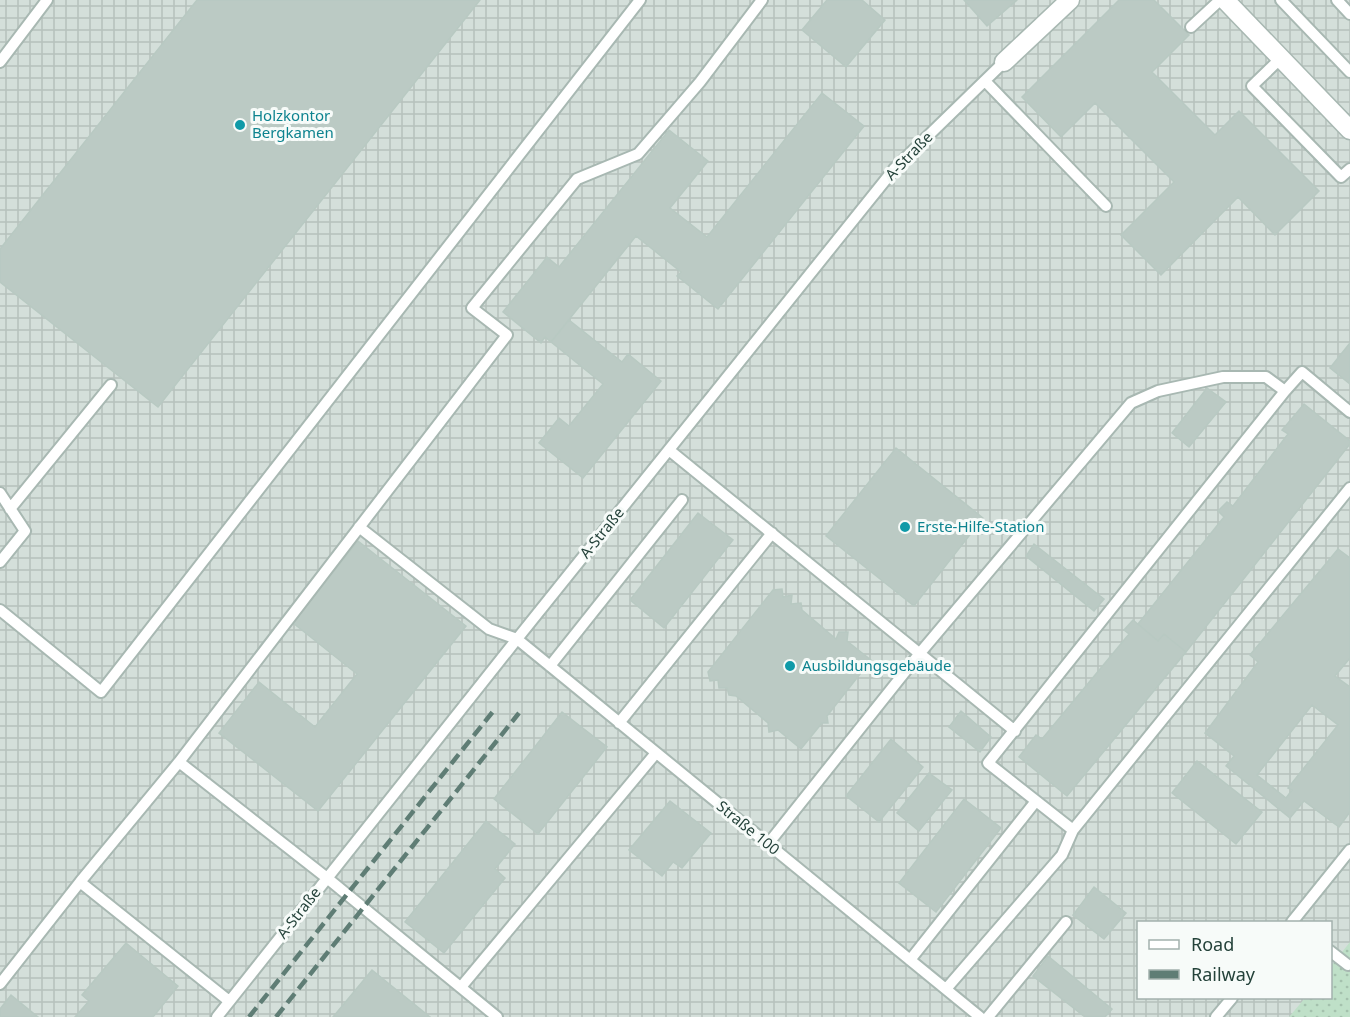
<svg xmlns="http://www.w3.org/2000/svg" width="1350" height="1017" viewBox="0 0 1350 1017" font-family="'Noto Sans',sans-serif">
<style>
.industrial{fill:url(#industrial-grid);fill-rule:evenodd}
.grass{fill:url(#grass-dots)}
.building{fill:#bbcac4;stroke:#b8c9c2;stroke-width:1.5;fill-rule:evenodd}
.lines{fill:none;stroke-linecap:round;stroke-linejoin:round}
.service-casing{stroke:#a8b8b2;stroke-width:14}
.minor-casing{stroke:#a8b8b2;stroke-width:21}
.service{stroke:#fff;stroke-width:10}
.minor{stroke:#fff;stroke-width:18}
.rail{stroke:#5f7d75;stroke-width:4.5;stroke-dasharray:12 6;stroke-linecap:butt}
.culture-dot{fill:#0f9aa8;stroke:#f7fbf9;stroke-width:2}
.labels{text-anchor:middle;stroke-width:6;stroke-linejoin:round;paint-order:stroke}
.culture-label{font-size:15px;fill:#0d838f;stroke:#f7fbf9;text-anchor:start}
.street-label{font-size:15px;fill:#24423a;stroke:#f7fbf9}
</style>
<defs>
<pattern id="industrial-grid" width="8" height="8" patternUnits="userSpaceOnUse" patternTransform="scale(1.5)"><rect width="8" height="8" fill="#d4dfda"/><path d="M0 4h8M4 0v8" fill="none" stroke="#b6c1bc"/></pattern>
<pattern id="grass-dots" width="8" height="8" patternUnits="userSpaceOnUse" patternTransform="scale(1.5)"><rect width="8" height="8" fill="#bfe0c8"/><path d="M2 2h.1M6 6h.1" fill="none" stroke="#a4c1ad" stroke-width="1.8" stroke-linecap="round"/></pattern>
</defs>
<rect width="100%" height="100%" fill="#e6efeb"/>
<path class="industrial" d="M 0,0 L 1350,0 L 1350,1017 L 0,1017 ZM 1138,922 L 1330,922 L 1330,998 L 1138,998 Z"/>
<path class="grass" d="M 1350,942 L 1350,1017 L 1289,1017 L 1305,998 L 1330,998 L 1331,966 Z"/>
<path class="building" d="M 197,0 L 480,0 L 158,407 L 0,282 L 0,249 Z
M 827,0 L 862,0 L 885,20 L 846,67 L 802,30 Z
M 964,0 L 1017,0 L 987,26 Z
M 1119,0 L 1154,0 L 1189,35 L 1152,72 L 1215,135 L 1239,111 L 1319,191 L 1275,235 L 1238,197 L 1161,275 L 1121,235 L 1174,182 L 1095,103 L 1061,137 L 1022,97 Z
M 822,93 L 864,126 L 718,309 L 677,276 L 681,272 L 636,236 L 551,342 L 545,337 L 541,343 L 503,312 L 547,257 L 559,267 L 669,130 L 708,161 L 670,208 L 707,237 Z
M 569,320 L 622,362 L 628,354 L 661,381 L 583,478 L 539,443 L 559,418 L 569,426 L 603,384 L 551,342 Z
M 1350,343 L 1350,384 L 1330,368 Z
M 1207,388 L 1226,402 L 1189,447 L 1172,433 Z
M 1304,404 L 1350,441 L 1350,444 L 1186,652 L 1164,634 L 1158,641 L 1138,624 L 1224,517 L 1218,511 L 1227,502 L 1233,506 L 1288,434 L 1282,430 Z
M 896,448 L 983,518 L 914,606 L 826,536 Z
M 698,513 L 733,540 L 664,628 L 630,600 Z
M 358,541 L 466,626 L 318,811 L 219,733 L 259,682 L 315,727 L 357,674 L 293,623 Z
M 1034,544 L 1104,599 L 1094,611 L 1026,556 Z
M 1338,549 L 1350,558 L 1350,658 L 1335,676 L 1350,687 L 1350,812 L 1339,827 L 1304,801 L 1290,818 L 1226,766 L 1234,756 L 1205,733 L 1258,662 L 1250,655 ZM 1312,705 L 1338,725 L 1288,788 L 1292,790 L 1286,798 L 1257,775 Z
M 782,589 L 783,597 L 792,595 L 791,604 L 801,603 L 802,610 L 836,639 L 839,632 L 848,632 L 847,641 L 871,660 L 827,716 L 828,723 L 822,723 L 801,749 L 778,730 L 769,732 L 768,723 L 736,696 L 729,695 L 727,688 L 719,688 L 718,680 L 710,681 L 708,672 L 773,590 Z
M 1133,620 L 1158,641 L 1164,634 L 1186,652 L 1067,796 L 1019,757 L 1036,735 L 1042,739 L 1129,634 L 1124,630 Z
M 961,711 L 991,737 L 980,752 L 949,727 Z
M 562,712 L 607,747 L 538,834 L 494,799 Z
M 891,739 L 923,767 L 879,822 L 846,796 Z
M 1197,761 L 1262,812 L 1236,844 L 1172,793 Z
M 929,773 L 952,790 L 919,831 L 897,813 Z
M 964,799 L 1001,828 L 936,912 L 899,883 Z
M 670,801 L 711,833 L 682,868 L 673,862 L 662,876 L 629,850 Z
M 486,821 L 515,844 L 495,869 L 505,878 L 444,953 L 405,922 Z
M 1094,887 L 1126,913 L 1104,939 L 1073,915 Z
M 126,943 L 178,986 L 153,1017 L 75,1017 L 89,1001 L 82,995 Z
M 1048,956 L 1112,1009 L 1105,1017 L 1085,1017 L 1033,976 Z
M 372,970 L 430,1017 L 333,1017 Z
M 11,995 L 38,1017 L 0,1017 L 0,1009 Z"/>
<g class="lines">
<defs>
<path id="service" d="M 1281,0 L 1350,72
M 1337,0 L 1350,14
M 1191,27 L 1220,0
M 1281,58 L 1252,86 L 1341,177 L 1350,169
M 0,62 L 47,0
M 985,81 L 1106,206
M 1350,412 L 1302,372 L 1285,391 L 988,763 L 1073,830 L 1350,488
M 669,450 L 1015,731
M 0,493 L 25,531 L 0,562
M 10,509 L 111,385
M 359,527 L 489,629 L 517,639 L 980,1017
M 0,610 L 101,692 L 640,0
M 550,666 L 682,500
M 619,723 L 772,533
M 179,762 L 327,878 L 497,1017
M 768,844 L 920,653 L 1131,403 L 1158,391 L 1223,377 L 1266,377 L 1285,391
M 80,882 L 229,1001
M 1292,922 L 1350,850
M 1330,951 L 1348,965
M 910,960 L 1036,801
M 0,984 L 80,882 L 179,762 L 507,335 L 472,308 L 577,179 L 638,154 L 700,82 L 762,0
M 461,987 L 656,753
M 946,989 L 1062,855 L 1073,830
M 217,1017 L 517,639 L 895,168 L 1004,62
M 988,1017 L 1066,922
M 1216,1017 L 1232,998"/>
<path id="minor" d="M 1225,0 L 1350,130
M 1004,62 L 1070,0"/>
</defs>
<use href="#service" class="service-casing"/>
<use href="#minor" class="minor-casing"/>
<use href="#service" class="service"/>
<use href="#minor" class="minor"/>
<path class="rail" d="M 249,1017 L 495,709
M 276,1017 L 519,713"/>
</g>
<g class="culture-dot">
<circle cx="240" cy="125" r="6"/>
<circle cx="905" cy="527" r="6"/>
<circle cx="790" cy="666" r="6"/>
</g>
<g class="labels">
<g class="culture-label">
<text x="252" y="121">Holzkontor<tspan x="252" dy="17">Bergkamen</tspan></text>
<text x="917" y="532">Erste-Hilfe-Station</text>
<text x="802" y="671">Ausbildungsgebäude</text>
</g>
<g class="street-label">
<text transform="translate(909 156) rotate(-46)" y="5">A-Straße</text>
<text transform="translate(602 533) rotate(-51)" y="5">A-Straße</text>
<text transform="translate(748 828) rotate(39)" y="5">Straße 100</text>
<text transform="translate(299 913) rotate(-52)" y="5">A-Straße</text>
</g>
</g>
<rect x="1137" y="921" width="195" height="78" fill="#f7fbf9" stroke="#a3b1ad" stroke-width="1.5"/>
<rect x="1149" y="940" width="30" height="9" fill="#ffffff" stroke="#a3b1ad" stroke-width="1.5"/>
<text x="1191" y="951" font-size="18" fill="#24423a">Road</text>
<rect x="1149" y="970" width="30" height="9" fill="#5f7d75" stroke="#a3b1ad" stroke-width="1.5"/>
<text x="1191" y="981" font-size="18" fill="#24423a">Railway</text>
</svg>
